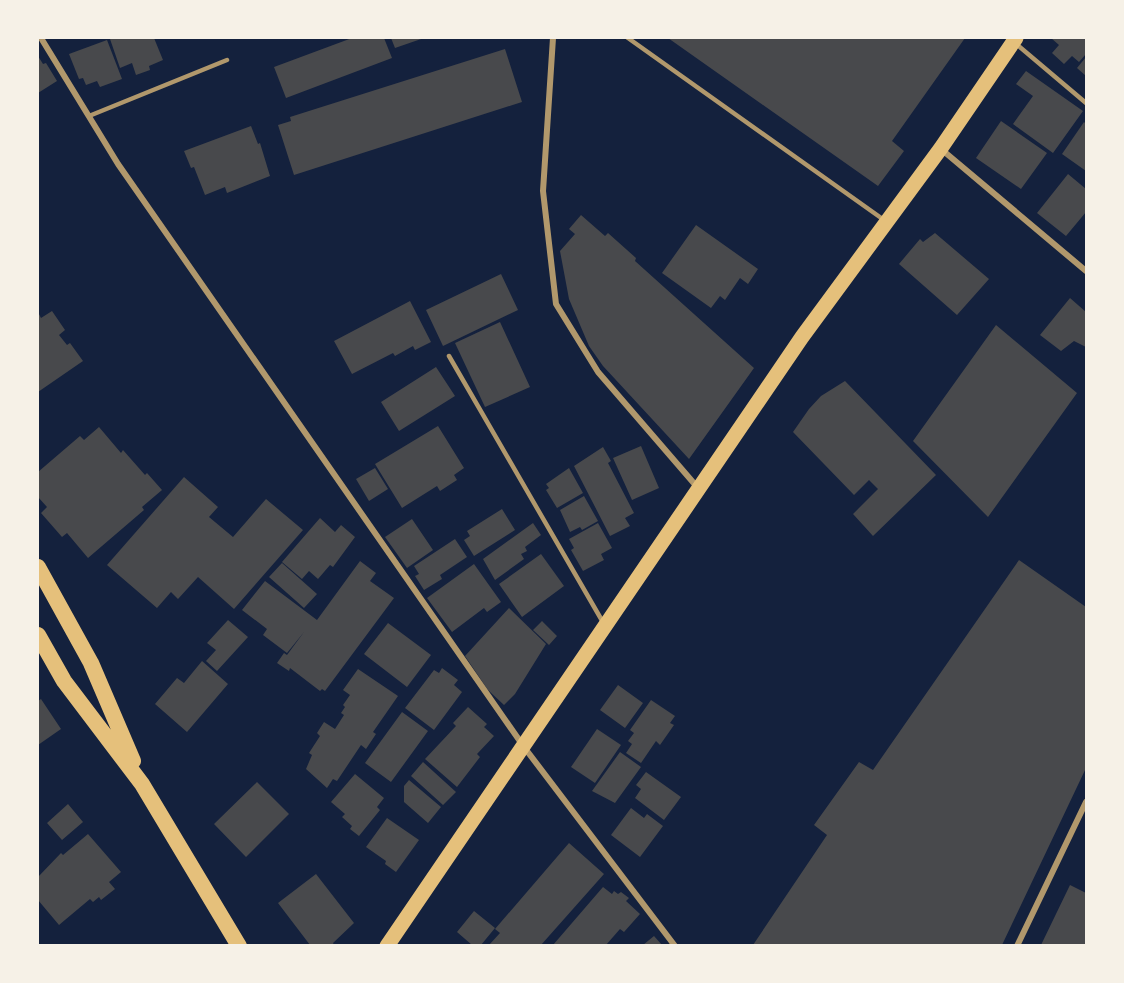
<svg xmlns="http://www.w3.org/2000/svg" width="1124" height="983" viewBox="0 0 1124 983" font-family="'Asap Condensed',sans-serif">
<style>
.building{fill:#48494c}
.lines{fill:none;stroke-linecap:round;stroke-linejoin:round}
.service{stroke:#b1986c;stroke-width:4.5}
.minor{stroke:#b1986c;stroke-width:6}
.primary{stroke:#e5c07b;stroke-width:15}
.trunk{stroke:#e5c07b;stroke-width:16}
</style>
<rect width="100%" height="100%" fill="#14213d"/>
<path class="building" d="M 113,38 L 154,38 L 163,60 L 149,66 L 150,70 L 136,75 L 132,63 L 120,68 L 110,39 Z
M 352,38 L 384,38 L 392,58 L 286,98 L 274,67 Z
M 391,38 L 424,38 L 395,48 Z
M 668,38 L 965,38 L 892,141 L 904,151 L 878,186 Z
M 1051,38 L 1086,38 L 1086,54 L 1079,62 L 1072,56 L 1064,64 L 1052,53 L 1059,45 Z
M 107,40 L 122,79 L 100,87 L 97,81 L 86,85 L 83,78 L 79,79 L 69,54 Z
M 505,49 L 522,102 L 294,175 L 278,125 L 291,121 L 290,117 Z
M 38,56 L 43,64 L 46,63 L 57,81 L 38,93 Z
M 1086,57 L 1086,76 L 1077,68 Z
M 1026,71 L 1083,111 L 1053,153 L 1013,124 L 1033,96 L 1016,84 Z
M 1001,121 L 1047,153 L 1021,189 L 976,158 Z
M 1084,122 L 1086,124 L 1086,171 L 1062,154 Z
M 251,126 L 258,144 L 260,143 L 270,176 L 227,193 L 225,187 L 205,195 L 194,167 L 191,168 L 184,151 Z
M 1068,174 L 1086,189 L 1086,212 L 1066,236 L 1037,213 Z
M 581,215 L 605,236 L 608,233 L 636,258 L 635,261 L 754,368 L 689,459 L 603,366 L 589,346 L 569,299 L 560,251 L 575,234 L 569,229 Z
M 696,225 L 758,269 L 748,284 L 740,278 L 725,300 L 720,296 L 711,308 L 662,273 Z
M 935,233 L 989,279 L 957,315 L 899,264 L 920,239 L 923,242 Z
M 501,274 L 518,310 L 443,346 L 426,310 Z
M 1070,298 L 1086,312 L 1086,347 L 1074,341 L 1061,351 L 1040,335 Z
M 410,301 L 431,342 L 415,350 L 413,346 L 395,356 L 393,353 L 352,374 L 334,341 Z
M 52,311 L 65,330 L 59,335 L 67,345 L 70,343 L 83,361 L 38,392 L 38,312 L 41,318 Z
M 500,322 L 530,387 L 485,407 L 455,343 Z
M 996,325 L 1077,393 L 988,517 L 913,441 Z
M 436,367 L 455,396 L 399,431 L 381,402 Z
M 845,381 L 936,475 L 873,536 L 853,514 L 878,489 L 869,480 L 854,495 L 793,432 L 809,409 L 821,396 Z
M 438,426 L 464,468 L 454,475 L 457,480 L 440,491 L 437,486 L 402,508 L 375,464 Z
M 99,427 L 121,453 L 123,450 L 145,475 L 147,473 L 162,490 L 142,507 L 144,510 L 88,558 L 67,533 L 62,537 L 41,513 L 47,507 L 38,497 L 38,472 L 80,436 L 84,440 Z
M 641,446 L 659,488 L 632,500 L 613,458 Z
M 603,447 L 611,461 L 608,463 L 634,513 L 625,518 L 630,526 L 610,536 L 574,466 Z
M 375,468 L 388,489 L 369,501 L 356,479 Z
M 569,468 L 583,493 L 557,508 L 546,490 L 549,488 L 546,484 Z
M 184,477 L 218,507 L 209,517 L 233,537 L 266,499 L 303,530 L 234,609 L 198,577 L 178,599 L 171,592 L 157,608 L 107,565 Z
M 584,496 L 598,521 L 582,530 L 580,527 L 570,532 L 560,510 Z
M 502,509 L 515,530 L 474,556 L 464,540 L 470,536 L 467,531 Z
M 320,518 L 335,532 L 341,525 L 355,537 L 333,567 L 330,565 L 318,579 L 309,571 L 302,579 L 282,562 Z
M 412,519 L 433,550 L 407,568 L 385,537 Z
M 533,523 L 541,535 L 525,547 L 527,551 L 521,554 L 524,559 L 495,580 L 483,559 Z
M 598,523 L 612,548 L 601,554 L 604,560 L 583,571 L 571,550 L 574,548 L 569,539 Z
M 455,539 L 467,557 L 440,575 L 442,579 L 424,590 L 415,576 L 419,574 L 414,566 Z
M 541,554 L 564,586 L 522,617 L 499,584 Z
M 1019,560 L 1086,607 L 1086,768 L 1002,945 L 753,945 L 827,835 L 814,825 L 859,762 L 873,770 Z
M 360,561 L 376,573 L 370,581 L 394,598 L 325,691 L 322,689 L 320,691 L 290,668 L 289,671 L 277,663 L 284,653 L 287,655 L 304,632 L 287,653 L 263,635 L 267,629 L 242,610 L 265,581 L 317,620 Z
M 282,563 L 317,594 L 304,608 L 269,577 Z
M 474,564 L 501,602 L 487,612 L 484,608 L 452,632 L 427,598 Z
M 509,608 L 546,644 L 515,694 L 504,705 L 488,690 L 465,656 Z
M 228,620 L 248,637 L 217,671 L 206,661 L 216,650 L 207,643 Z
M 542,621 L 557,636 L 549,645 L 533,630 Z
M 388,623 L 431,655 L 407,687 L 364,654 Z
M 202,661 L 228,684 L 187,732 L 155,704 L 177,678 L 184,683 Z
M 442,668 L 458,680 L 454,685 L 462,692 L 434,730 L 405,708 L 434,670 L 439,673 Z
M 358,669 L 398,696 L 373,732 L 376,734 L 366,749 L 361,745 L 337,781 L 333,779 L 327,788 L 306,769 L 312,755 L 309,753 L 320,736 L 317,733 L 324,722 L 335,729 L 344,715 L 341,713 L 345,707 L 343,705 L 350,695 L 343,690 Z
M 618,685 L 643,703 L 625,728 L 600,710 Z
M 41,699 L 61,729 L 38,745 L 38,701 Z
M 651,700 L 675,716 L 670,723 L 674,725 L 660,745 L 656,741 L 641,763 L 626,753 L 632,744 L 628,741 L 634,733 L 630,730 Z
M 468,707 L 487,724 L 484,727 L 494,736 L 477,754 L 480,757 L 457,787 L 425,759 L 456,726 L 453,723 Z
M 402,712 L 428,731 L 391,782 L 365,763 Z
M 597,729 L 621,745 L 595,783 L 571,767 Z
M 620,752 L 641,767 L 615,803 L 592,791 Z
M 423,762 L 456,792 L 443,805 L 411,776 Z
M 646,772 L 681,797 L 664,820 L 635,798 L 641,789 L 636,785 Z
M 355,774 L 384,798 L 377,807 L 380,810 L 359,836 L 350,829 L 352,826 L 342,817 L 345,814 L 331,802 Z
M 409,780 L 441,807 L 428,823 L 404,802 L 404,786 Z
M 257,782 L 289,814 L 246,857 L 214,824 Z
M 68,804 L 83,822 L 62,840 L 47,823 Z
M 631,808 L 644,818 L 647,814 L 663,826 L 640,857 L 611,835 Z
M 387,818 L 419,840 L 396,872 L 385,864 L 386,861 L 366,847 Z
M 88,834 L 121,872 L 109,882 L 115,889 L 101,900 L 99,897 L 93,902 L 90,899 L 59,925 L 38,900 L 38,877 L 61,853 L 63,855 Z
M 569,843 L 604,874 L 541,945 L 489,945 L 500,933 L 495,929 Z
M 316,874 L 354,923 L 333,943 L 334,945 L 310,945 L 278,903 Z
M 1070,885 L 1086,893 L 1086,945 L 1041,945 Z
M 603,887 L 612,894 L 614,891 L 618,894 L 621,892 L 629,898 L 626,901 L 640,914 L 624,932 L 620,929 L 606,945 L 553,945 Z
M 474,911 L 495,928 L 481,945 L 472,945 L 457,932 Z
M 654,936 L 662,945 L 643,945 Z"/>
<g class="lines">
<path class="service" d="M 628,38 L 884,220
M 1015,43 L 1086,103
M 89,116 L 227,60
M 449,356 L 604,624"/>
<path class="minor" d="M 41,38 L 118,164 L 524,747 L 675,946
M 553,38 L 543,191 L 556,304 L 598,372 L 698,488
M 941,149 L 1086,271
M 1017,946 L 1086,802"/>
<path class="primary" d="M 387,946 L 802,337 L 941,148 L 1016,38"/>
<path class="trunk" d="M 38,567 L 91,663 L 133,761
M 38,635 L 64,681 L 142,784 L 239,946"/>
</g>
<rect width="1124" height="983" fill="none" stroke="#f6f1e7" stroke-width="78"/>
</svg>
